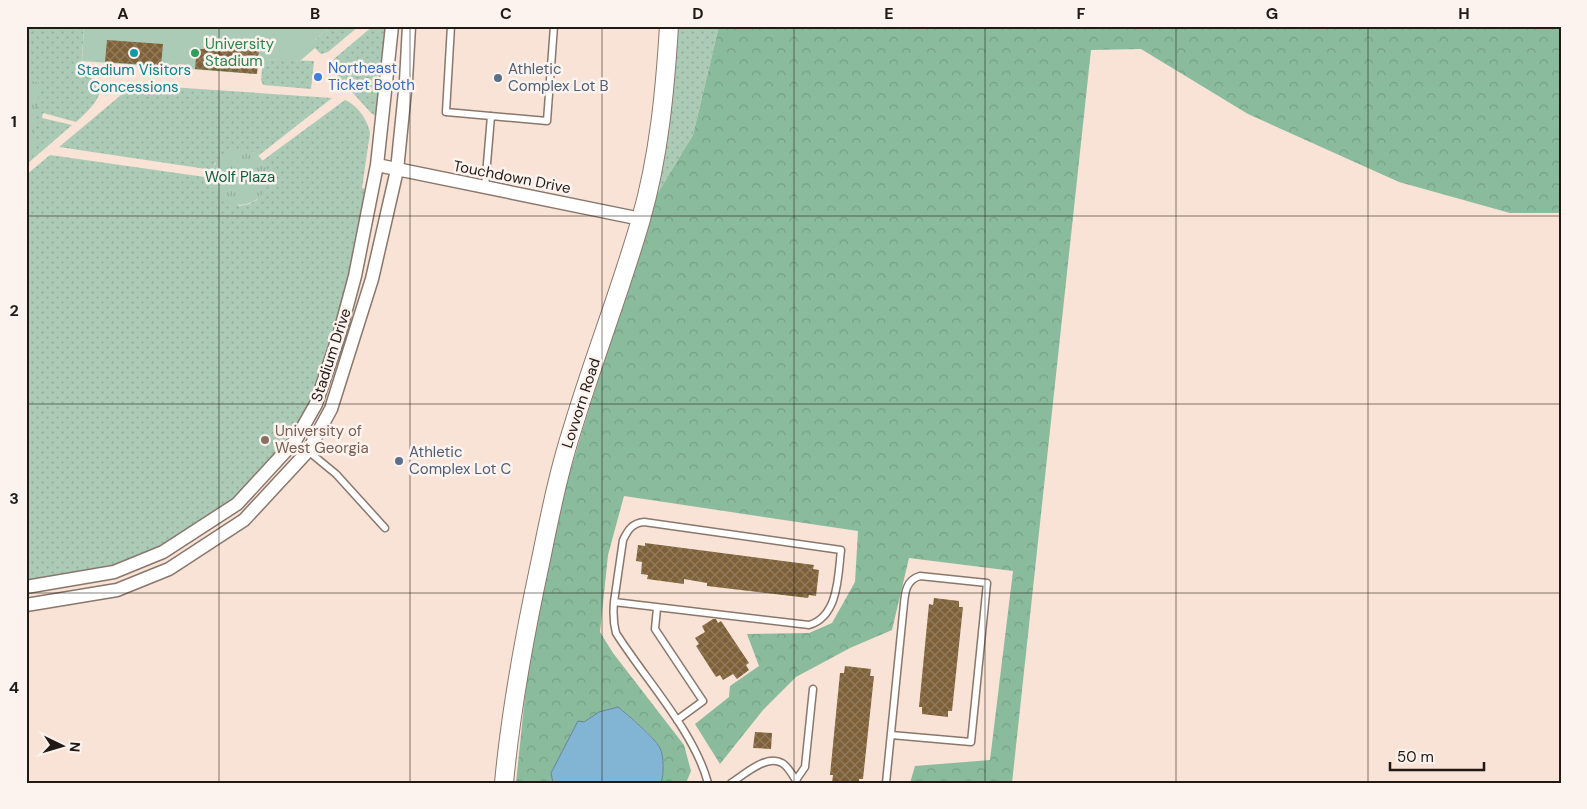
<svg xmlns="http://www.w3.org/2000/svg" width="1587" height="809" viewBox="0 0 1587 809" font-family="'DM Sans',sans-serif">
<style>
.grass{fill:url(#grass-dots)}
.forest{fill:url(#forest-crowns)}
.park{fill:url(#park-tufts)}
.pitch{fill:#accbb7}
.water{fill:#82b5d3;stroke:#65869a}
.building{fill:url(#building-cross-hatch)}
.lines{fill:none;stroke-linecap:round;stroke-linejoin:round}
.lane-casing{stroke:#8a776b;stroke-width:9}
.street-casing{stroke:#8a776b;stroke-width:15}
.secondary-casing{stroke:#8a776b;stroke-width:20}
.lane{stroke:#fff;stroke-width:6}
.street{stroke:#fff;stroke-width:12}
.secondary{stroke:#fff;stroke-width:18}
.grid{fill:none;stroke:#201914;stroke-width:1;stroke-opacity:0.55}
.culture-dot{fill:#0f9aa8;stroke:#fcf3ee;stroke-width:2}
.leisure-dot{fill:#2e9e5b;stroke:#fcf3ee;stroke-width:2}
.shop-dot{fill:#3f7fe0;stroke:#fcf3ee;stroke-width:2}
.service-dot{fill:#5c6f8a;stroke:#fcf3ee;stroke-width:2}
.education-dot{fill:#8d6e63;stroke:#fcf3ee;stroke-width:2}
.labels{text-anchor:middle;stroke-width:5;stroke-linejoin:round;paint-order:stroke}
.leisure-label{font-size:15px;fill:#27864d;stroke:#fcf3ee;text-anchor:start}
.shop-label{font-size:15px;fill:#366cbe;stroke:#fcf3ee;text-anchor:start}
.service-label{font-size:15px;fill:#4e5e75;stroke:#fcf3ee;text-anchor:start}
.culture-label{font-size:15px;fill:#0d838f;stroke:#fcf3ee}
.park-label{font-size:15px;fill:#0c613b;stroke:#fcf3ee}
.street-label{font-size:15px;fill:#201914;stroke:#fcf3ee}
.education-label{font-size:15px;fill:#785e54;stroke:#fcf3ee;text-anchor:start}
.neatline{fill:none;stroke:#201914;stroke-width:2}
.grid-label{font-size:16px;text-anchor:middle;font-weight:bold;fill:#201914}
</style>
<defs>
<pattern id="grass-dots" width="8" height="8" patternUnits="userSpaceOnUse" patternTransform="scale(1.25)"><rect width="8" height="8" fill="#accbb7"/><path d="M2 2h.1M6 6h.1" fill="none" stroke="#94ae9c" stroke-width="1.8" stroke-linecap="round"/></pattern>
<pattern id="forest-crowns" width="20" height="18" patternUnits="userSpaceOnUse" patternTransform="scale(1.25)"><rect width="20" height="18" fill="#8abb9d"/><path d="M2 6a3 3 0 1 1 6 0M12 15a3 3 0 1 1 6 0" fill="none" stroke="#77a086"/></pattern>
<pattern id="park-tufts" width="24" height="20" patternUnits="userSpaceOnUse" patternTransform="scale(1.25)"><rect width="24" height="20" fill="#accbb7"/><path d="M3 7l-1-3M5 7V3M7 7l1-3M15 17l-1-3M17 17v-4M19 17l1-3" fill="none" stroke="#94ae9c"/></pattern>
<pattern id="building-cross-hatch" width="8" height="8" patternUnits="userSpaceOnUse" patternTransform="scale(1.25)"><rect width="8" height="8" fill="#7e6138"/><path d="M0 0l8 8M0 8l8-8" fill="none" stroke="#917c5e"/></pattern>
</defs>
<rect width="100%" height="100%" fill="#f8e3d6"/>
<path class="grass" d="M 26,26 L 84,26 L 81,73 C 116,86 94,106 76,122 L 43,113 L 42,118 L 72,125 L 26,165 Z
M 331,26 L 359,26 L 328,52 L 321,54 L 315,48 L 315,40 Z
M 373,26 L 388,26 L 381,116 L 374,115 L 371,113 L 334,72 L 331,64 L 335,58 Z
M 677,26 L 719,26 L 693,135 L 656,196 L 667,143 L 673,92 Z
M 263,59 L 314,61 L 311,89 L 263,85 L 261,80 Z
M 133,85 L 140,85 L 332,98 L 258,156 L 253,152 L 215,163 L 213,170 L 59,147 Z
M 345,100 C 357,105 368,120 370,133 L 362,188 L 370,190 L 361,236 L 319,386 L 290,441 L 220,514 L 131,563 L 26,585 L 26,175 L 50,155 L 212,178 L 212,182 L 239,206 L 249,204 L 257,200 L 265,165 L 262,161 Z"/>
<path class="forest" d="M 719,26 L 1561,26 L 1561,213 L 1510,213 L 1399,182 L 1248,114 L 1141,49 L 1091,50 L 1012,783 L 910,783 L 915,766 L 990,760 L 1013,571 L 909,558 L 892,630 L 850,648 L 796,677 L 763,710 L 720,764 L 695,724 L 729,697 L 730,686 L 759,666 L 747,634 L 809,633 L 832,623 L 855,582 L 858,531 L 624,496 L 608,555 L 600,632 L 613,653 L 684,745 L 691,771 L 686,783 L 661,783 C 664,775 664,756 660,748 C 654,736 629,716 618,707 L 599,712 L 584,722 L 551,773 L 553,783 L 516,783 L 530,647 L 550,538 L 586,419 L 656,196 L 693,135 Z"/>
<path class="park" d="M 26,81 L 39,82 L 33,158 L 26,158 Z
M212 177a28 28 0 1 1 56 0a28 28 0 1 1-56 0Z"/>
<path class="pitch" d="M 84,26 L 331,26 L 315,40 L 315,48 L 300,61 L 258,59 L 257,74 L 82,61 Z"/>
<path class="water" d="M 618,707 C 629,716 654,737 660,748 C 664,756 664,775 661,783 L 553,783 L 551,773 L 578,721 L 584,722 L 599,712 Z"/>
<path class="building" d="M 107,40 L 163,44 L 161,66 L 105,62 Z
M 205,43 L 259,47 L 257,74 L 195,69 L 197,49 L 204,49 Z
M 645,543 L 814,565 L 813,569 L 819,570 L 816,596 L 809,595 L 808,598 L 707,586 L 707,583 L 684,579 L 684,584 L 647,579 L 648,575 L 641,574 L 642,562 L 636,561 L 638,545 L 645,546 Z
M 934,598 L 959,601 L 959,607 L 963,607 L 952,711 L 948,711 L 948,717 L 922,714 L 922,707 L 919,707 L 929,604 L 933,605 Z
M 713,619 L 716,619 L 718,623 L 721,621 L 749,663 L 746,665 L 749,670 L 737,679 L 733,674 L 723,680 L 720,675 L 716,677 L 696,646 L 699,644 L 695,638 L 705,632 L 702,626 Z
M 845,666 L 871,669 L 870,676 L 874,676 L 863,779 L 859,779 L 859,783 L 832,783 L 833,775 L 830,775 L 840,673 L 844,673 Z
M 755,732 L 772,733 L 771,749 L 753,748 Z"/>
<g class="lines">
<defs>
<path id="lane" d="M 451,26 L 446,112 L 547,121 L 554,26
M 485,187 L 491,116
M 308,451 L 336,474 L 385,528
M 614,602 L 809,625 C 839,616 838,575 841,550 L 644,522 C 632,523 628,530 623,540 L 614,602 C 613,613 613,622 616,633 C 645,679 694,731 708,783
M 657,608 L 655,629 L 703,701 L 677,720
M 796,780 L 805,767 L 813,689
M 731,783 C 744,775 766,754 782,763 C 788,766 793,776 797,782
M 886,783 L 903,613 C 905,598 903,581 920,576 L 987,583 L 971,742 L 891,735"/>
<path id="street" d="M 377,165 L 641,219
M 26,587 L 114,572 L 163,552 L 237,504 L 295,441 L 316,404 L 340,332 L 355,276 L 377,165 L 392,26
M 26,605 L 117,590 L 169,569 L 244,520 L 308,451 L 331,409 L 372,279 L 397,170 L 406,81 L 409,26"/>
<path id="secondary" d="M 504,783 C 511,708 525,633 541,559 C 550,515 559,470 573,427 C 594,357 621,289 641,219 C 659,156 665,91 669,26"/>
</defs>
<use href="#lane" class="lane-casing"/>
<use href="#street" class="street-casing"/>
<use href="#secondary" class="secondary-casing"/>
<use href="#lane" class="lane"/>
<use href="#street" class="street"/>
<use href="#secondary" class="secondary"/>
</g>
<path class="grid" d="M 219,26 L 219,783M 410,26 L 410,783M 602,26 L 602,783M 794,26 L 794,783M 985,26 L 985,783M 1176,26 L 1176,783M 1368,26 L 1368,783M 26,216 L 1561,216M 26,404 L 1561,404M 26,593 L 1561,593"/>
<circle class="culture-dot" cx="134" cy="53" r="5"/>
<circle class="leisure-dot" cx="195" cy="53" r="5"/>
<circle class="shop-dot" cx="318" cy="77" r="5"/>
<g class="service-dot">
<circle cx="498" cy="78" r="5"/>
<circle cx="399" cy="461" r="5"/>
</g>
<circle class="education-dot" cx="265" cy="440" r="5"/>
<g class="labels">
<g class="leisure-label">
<text x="205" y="49">University<tspan x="205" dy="17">Stadium</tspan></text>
</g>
<g class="shop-label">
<text x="328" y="73">Northeast<tspan x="328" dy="17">Ticket Booth</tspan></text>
</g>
<g class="service-label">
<text x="508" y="74">Athletic<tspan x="508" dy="17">Complex Lot B</tspan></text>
<text x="409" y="457">Athletic<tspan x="409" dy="17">Complex Lot C</tspan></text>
</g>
<g class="culture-label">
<text x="134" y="75">Stadium Visitors<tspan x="134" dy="17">Concessions</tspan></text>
</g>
<g class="park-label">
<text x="240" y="182">Wolf Plaza</text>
</g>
<g class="street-label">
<text transform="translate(512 177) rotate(11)" y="5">Touchdown Drive</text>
<text transform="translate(331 355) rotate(-72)" y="5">Stadium Drive</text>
<text transform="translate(581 403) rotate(-72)" y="5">Lovvorn Road</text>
</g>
<g class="education-label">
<text x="275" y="436">University of<tspan x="275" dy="17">West Georgia</tspan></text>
</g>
</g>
<rect width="1587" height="809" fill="none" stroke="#fcf3ee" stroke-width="55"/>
<g transform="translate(62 746) rotate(95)" stroke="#fcf3ee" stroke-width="4" paint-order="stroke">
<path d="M0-4L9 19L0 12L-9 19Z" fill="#201914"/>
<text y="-8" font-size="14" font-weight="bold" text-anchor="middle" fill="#201914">N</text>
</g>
<path d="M1390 762v8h94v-8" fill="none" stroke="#201914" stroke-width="2.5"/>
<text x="1397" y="762" font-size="15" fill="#201914" stroke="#fcf3ee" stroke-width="4" paint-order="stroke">50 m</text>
<rect x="28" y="28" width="1532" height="754" class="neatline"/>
<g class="grid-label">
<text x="123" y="19">A</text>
<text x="315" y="19">B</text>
<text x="506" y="19">C</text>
<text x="698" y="19">D</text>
<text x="889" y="19">E</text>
<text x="1081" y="19">F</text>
<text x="1272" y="19">G</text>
<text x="1464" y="19">H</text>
<text x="14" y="127">1</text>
<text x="14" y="316">2</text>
<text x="14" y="504">3</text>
<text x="14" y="693">4</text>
</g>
</svg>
